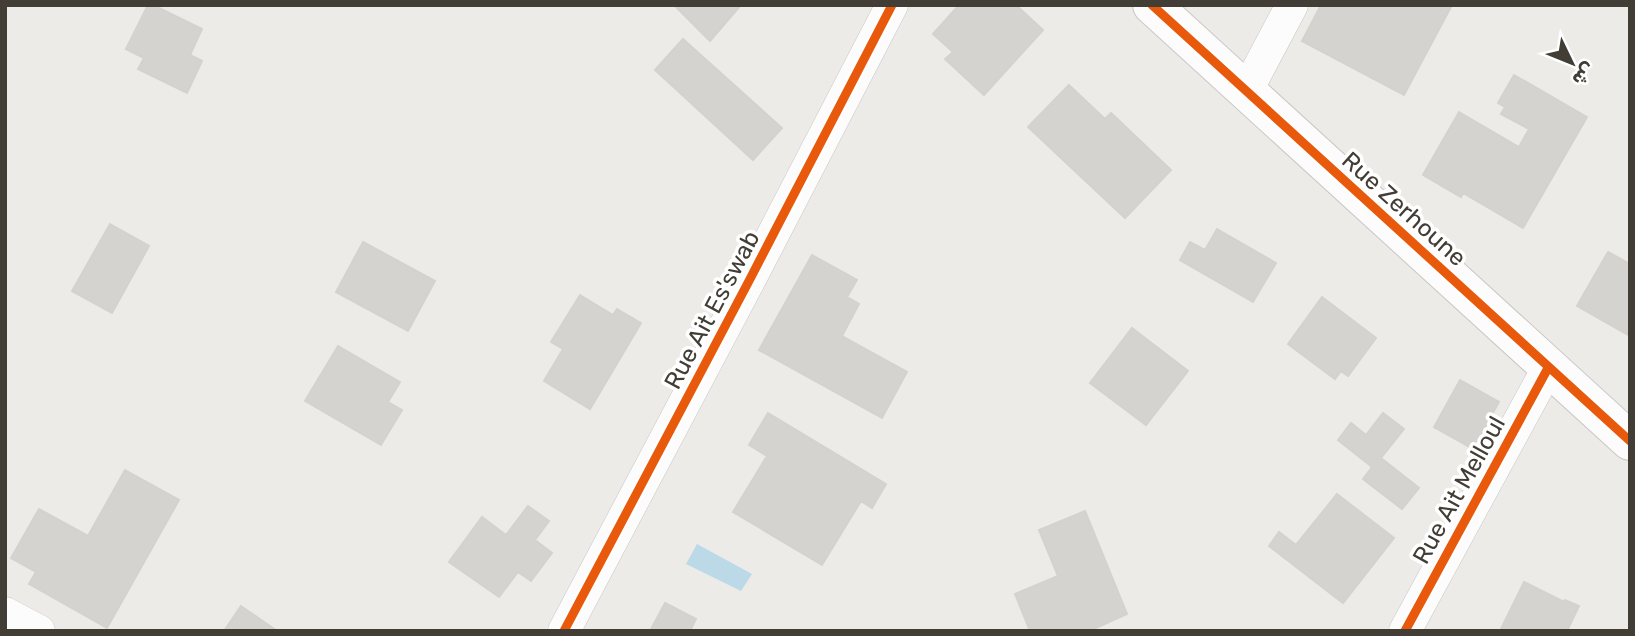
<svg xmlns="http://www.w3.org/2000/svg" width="1635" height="636" viewBox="0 0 1635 636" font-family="Rubik,'Noto Sans Arabic',sans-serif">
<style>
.water{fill:#bcd9e7}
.building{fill:#d5d3cf;stroke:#d5d2ce;stroke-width:2}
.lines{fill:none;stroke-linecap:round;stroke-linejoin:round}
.minor-casing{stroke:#cac7c4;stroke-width:33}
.tertiary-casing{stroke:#cac7c4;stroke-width:40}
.minor{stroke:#fcfcfc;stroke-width:32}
.tertiary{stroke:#fcfcfc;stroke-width:38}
.cycleway-casing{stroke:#fff;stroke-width:13}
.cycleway{stroke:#e8590c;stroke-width:9}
.labels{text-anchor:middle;stroke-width:7;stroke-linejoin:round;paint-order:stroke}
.street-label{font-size:24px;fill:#423d35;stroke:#fff}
</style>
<rect width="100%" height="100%" fill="#edebe8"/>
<path class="water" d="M 697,544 L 752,574 L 741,591 L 686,564 Z"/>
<path class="building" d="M 148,5 L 153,5 L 202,29 L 190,55 L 202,61 L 187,93 L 138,69 L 144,58 L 126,49 Z
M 674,5 L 741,5 L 710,41 Z
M 959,5 L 1016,5 L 1043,30 L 984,95 L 945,59 L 953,52 L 933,34 Z
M 1321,5 L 1452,5 L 1404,95 L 1302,41 Z
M 683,39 L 782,128 L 753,160 L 655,70 Z
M 1514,75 L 1587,117 L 1523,228 L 1463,193 L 1461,197 L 1423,175 L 1459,112 L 1519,147 L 1529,129 L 1501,114 L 1505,107 L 1498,103 Z
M 1069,85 L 1105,119 L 1111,113 L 1171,170 L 1125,218 L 1028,127 Z
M 110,224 L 149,246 L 112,313 L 72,291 Z
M 1217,229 L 1276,263 L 1253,302 L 1180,260 L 1190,242 L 1205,250 Z
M 363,242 L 435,281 L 408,331 L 336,292 Z
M 1608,252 L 1630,264 L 1630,336 L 1577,306 Z
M 812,255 L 857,280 L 847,297 L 859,304 L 842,336 L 907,372 L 882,418 L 759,350 Z
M 580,295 L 613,315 L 617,309 L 641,323 L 590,409 L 544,381 L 563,349 L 551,342 Z
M 1322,297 L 1376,338 L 1348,376 L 1341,371 L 1335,379 L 1288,344 Z
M 1132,328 L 1188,371 L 1146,425 L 1090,383 Z
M 338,346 L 400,382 L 388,402 L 402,410 L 381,445 L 305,401 Z
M 1460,380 L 1499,402 L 1473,449 L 1434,427 Z
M 768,413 L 886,484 L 872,508 L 861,501 L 822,565 L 733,512 L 767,456 L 749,445 Z
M 1383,413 L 1404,429 L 1381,458 L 1419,488 L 1402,509 L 1363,479 L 1372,467 L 1338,440 L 1351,423 L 1366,435 Z
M 125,470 L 179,500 L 107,628 L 29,584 L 36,572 L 11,558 L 39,509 L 88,536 Z
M 1337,494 L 1394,538 L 1343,603 L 1269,546 L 1279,532 L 1296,545 Z
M 528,506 L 549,521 L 535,540 L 552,553 L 531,581 L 518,572 L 499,597 L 449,562 L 482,517 L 506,535 Z
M 1085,511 L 1127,614 L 1089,631 L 1030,631 L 1015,594 L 1058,576 L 1039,530 Z
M 1524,582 L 1564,602 L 1565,600 L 1579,606 L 1567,631 L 1500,631 Z
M 665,603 L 696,619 L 690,631 L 650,631 Z
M 241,606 L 277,631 L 224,631 Z"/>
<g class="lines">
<defs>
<path id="minor" d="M 1246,92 L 1292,5
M 5,613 L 39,631
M 564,631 L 750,279 L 892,5
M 1405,631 L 1548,368"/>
<path id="tertiary" d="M 1152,5 L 1630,441"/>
</defs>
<use href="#minor" class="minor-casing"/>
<use href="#tertiary" class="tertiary-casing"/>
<use href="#minor" class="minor"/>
<use href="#tertiary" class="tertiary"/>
<defs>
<path id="cycleway" d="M 1152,5 L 1630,441
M 564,631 L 750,279 L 892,5
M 1405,631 L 1548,368"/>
</defs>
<use href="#cycleway" class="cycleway-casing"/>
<use href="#cycleway" class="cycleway"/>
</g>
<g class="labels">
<g class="street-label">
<text transform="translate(1404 209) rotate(42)" y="8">Rue Zerhoune</text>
<text transform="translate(712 310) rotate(-62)" y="8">Rue Ait Es'swab</text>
<text transform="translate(1459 490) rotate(-61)" y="8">Rue Ait Melloul</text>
</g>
</g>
<rect width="1635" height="636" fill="none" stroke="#423d35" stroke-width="14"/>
<g transform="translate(1572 63) rotate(133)" stroke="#ffffff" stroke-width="5" paint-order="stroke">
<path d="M0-5L12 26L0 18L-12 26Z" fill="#423d35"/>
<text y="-10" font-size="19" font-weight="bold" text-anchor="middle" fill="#423d35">ش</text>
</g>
</svg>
